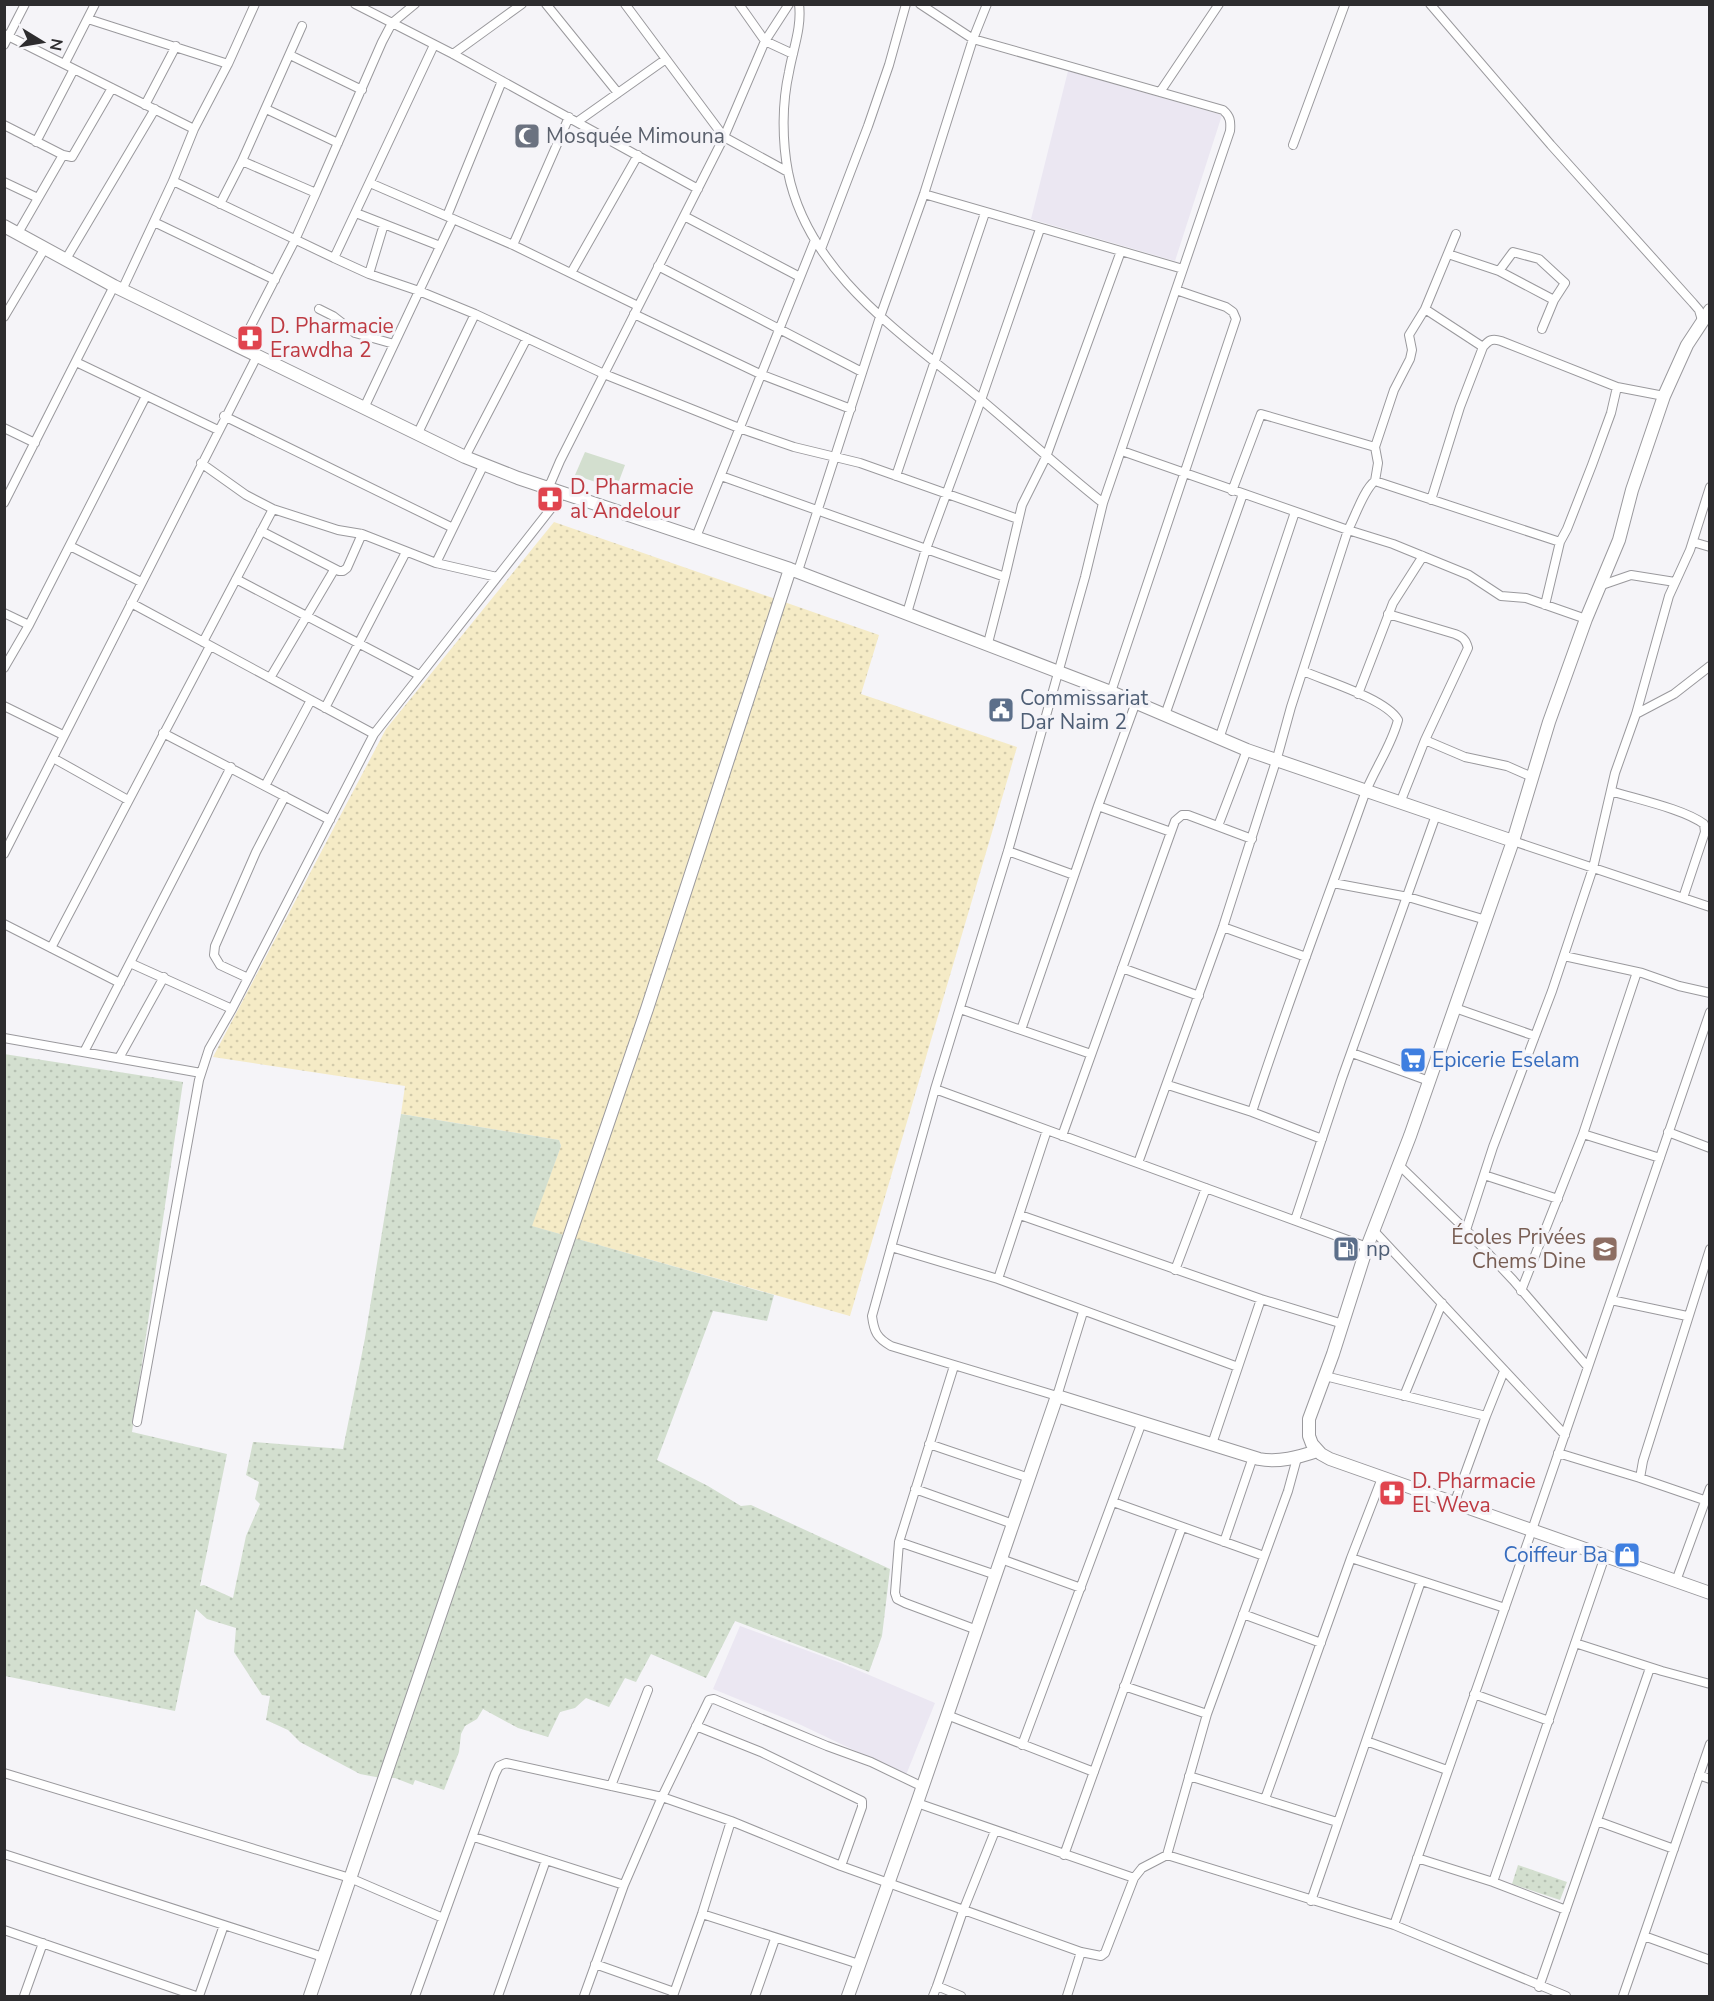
<svg xmlns="http://www.w3.org/2000/svg" width="1714" height="2001" viewBox="0 0 1714 2001" font-family="'Nunito Sans',sans-serif">
<style>
.built{fill:#ebe7f2}
.sand{fill:url(#sand-dots)}
.park{fill:url(#park-dots)}
.pitch{fill:#d3dfcf}
.lines{fill:none;stroke-linecap:round;stroke-linejoin:round}
.street-casing{stroke:#9a999d;stroke-width:10}
.secondary-casing{stroke:#9a999d;stroke-width:14}
.street{stroke:#fff;stroke-width:8}
.secondary{stroke:#fff;stroke-width:12}
.labels{text-anchor:middle;stroke-width:6;stroke-linejoin:round;paint-order:stroke}
.worship-label{font-size:21px;fill:#5b616d;stroke:#f5f4f8;text-anchor:start}
.health-label{font-size:21px;fill:#be3a42;stroke:#f5f4f8;text-anchor:start}
.service-label{font-size:21px;fill:#4e5e75;stroke:#f5f4f8;text-anchor:start}
.shop-label{font-size:21px;fill:#366cbe;stroke:#f5f4f8;text-anchor:start}
.education-label{font-size:21px;fill:#785e54;stroke:#f5f4f8;text-anchor:end}
</style>
<defs>
<pattern id="sand-dots" width="8" height="8" patternUnits="userSpaceOnUse" patternTransform="scale(1.5)"><rect width="8" height="8" fill="#f5ebc6"/><path d="M2 2h.1M6 6h.1" fill="none" stroke="#d2caaa" stroke-width="1.8" stroke-linecap="round"/></pattern>
<pattern id="park-dots" width="8" height="8" patternUnits="userSpaceOnUse" patternTransform="scale(1.5)"><rect width="8" height="8" fill="#d3dfcf"/><path d="M2 2h.1M6 6h.1" fill="none" stroke="#b5c0b2" stroke-width="1.8" stroke-linecap="round"/></pattern>
</defs>
<rect width="100%" height="100%" fill="#f5f4f8"/>
<path class="built" d="M 1068,71 L 1222,115 L 1175,261 L 1031,219 Z
M 740,1626 L 841,1663 L 935,1703 L 906,1775 L 799,1724 L 713,1689 Z"/>
<path class="sand" d="M 554,522 L 879,635 L 861,694 L 1017,747 L 850,1316 L 531,1226 L 561,1146 L 559,1140 L 401,1114 L 405,1086 L 213,1057 L 386,729 Z"/>
<path class="park" d="M 4,1054 L 183,1082 L 132,1432 L 227,1454 L 200,1586 L 204,1585 L 233,1598 L 246,1536 L 260,1504 L 255,1499 L 259,1482 L 246,1475 L 253,1442 L 343,1449 L 365,1338 L 401,1114 L 559,1140 L 561,1146 L 532,1226 L 774,1295 L 767,1321 L 713,1311 L 657,1460 L 708,1486 L 741,1506 L 751,1505 L 890,1569 L 882,1636 L 869,1672 L 735,1621 L 706,1678 L 651,1654 L 636,1682 L 625,1678 L 609,1707 L 586,1698 L 575,1708 L 560,1712 L 548,1737 L 518,1728 L 483,1709 L 477,1719 L 465,1726 L 461,1734 L 459,1752 L 444,1790 L 415,1780 L 413,1785 L 395,1778 L 381,1778 L 360,1774 L 300,1742 L 288,1730 L 266,1720 L 270,1696 L 262,1695 L 234,1652 L 236,1628 L 207,1619 L 196,1609 L 175,1711 L 5,1676 Z
M 1518,1865 L 1567,1882 L 1560,1900 L 1512,1884 Z"/>
<path class="pitch" d="M 585,452 L 625,465 L 616,489 L 575,475 Z"/>
<g class="lines">
<defs>
<path id="street" d="M 355,4 L 453,54 L 698,189
M 546,4 L 618,93
M 625,4 L 724,137 L 788,172
M 739,4 L 765,41 L 793,54
M 799,4 C 802,27 793,49 789,72 C 782,103 782,140 788,172 C 808,274 904,335 978,397 C 1020,432 1060,469 1103,503
M 920,4 L 973,39 L 1223,110 C 1230,116 1231,121 1230,131 L 1183,269 L 924,194
M 1430,4 L 1551,145 L 1693,303 L 1699,310 L 1702,320
M 88,19 L 228,64
M 4,34 L 194,129
M 4,45 L 25,4
M 453,54 L 522,4
M 290,55 L 362,90
M 65,63 L 95,4
M 1160,92 L 1219,4
M 145,105 L 176,46
M 266,109 L 338,143
M 577,122 L 666,59
M 4,125 L 63,155 L 72,157 L 112,88
M 36,142 L 74,69
M 1293,145 L 1345,4
M 173,181 L 334,258 L 434,45
M 4,182 L 38,198
M 370,183 L 513,245 L 638,306
M 316,193 L 382,42 L 392,23 L 415,4
M 220,204 L 242,161 L 302,26
M 356,213 L 440,246
M 447,216 L 502,81
M 684,216 L 800,277
M 154,222 L 275,280
M 18,233 L 63,155
M 513,245 L 569,117
M 821,249 L 868,126 L 889,65 L 906,4
M 1448,254 L 1499,271 L 1554,300 L 1565,283 L 1539,259 L 1513,252 L 1499,271
M 334,258 L 369,274 L 419,291 L 475,314 L 604,374 L 739,428 L 794,447 L 860,463 L 1018,519
M 66,259 L 155,109
M 658,266 L 862,372
M 571,273 L 638,155
M 369,274 L 384,224
M 122,290 L 173,181 L 194,129 L 228,64 L 255,4
M 319,309 L 333,316 L 355,333 L 394,344
M 1425,309 L 1456,234
M 634,314 L 760,374 L 851,409
M 4,317 L 45,248
M 1542,329 L 1554,300
M 240,347 L 295,240 L 316,193 L 242,161
M 76,362 L 218,430
M 364,408 L 453,219
M 224,416 L 453,528
M 4,428 L 35,443
M 417,435 L 475,314
M 1375,447 L 1394,390 L 1410,359 L 1412,350 L 1409,335 L 1425,309 L 1483,347
M 1122,451 L 1348,530 C 1355,517 1364,489 1375,481 L 1560,542
M 465,457 L 527,338
M 201,463 L 246,495 L 273,509 L 338,530 L 362,534 L 436,563 L 484,464
M 721,476 L 1005,577 L 988,643
M 896,476 L 985,213
M 547,487 L 551,482 L 560,461 L 724,137 L 765,41 L 789,4
M 1232,491 L 1261,414 L 1375,447 L 1378,463 L 1375,481
M 1431,500 L 1460,407 L 1483,347 C 1489,340 1492,338 1501,341 L 1617,387
M 4,503 L 114,286
M 261,531 L 339,571 L 343,571 L 347,568 L 362,534
M 696,537 L 815,240
M 1693,542 L 1710,547
M 70,546 L 141,582
M 436,563 L 497,577
M 798,571 L 880,317 L 924,194 L 973,39 L 987,4
M 1005,577 L 1022,505 L 1046,457 L 1121,251
M 236,579 L 419,675
M 1599,586 L 1631,575 L 1675,582
M 131,603 L 374,734
M 1545,605 L 1560,542 L 1567,529 L 1592,465 L 1611,413 L 1617,387 L 1664,396
M 4,613 L 29,625
M 907,613 L 926,549 L 981,400 L 1040,229
M 1388,614 L 1455,634 C 1463,637 1466,640 1468,648 L 1425,740
M 203,642 L 273,509
M 4,668 L 29,625 L 146,396
M 270,678 L 334,570
M 1111,692 L 1236,319 L 1233,312 L 1226,307 L 1176,290
M 1358,694 L 1393,603 L 1423,556
M 4,706 L 63,735
M 325,708 L 406,552
M 1636,714 L 1674,694 L 1710,666
M 1165,715 L 1243,494
M 163,733 L 330,820
M 1219,739 L 1295,512
M 53,758 L 128,800
M 265,786 L 311,700
M 1611,791 C 1636,799 1684,809 1704,824 L 1705,832 L 1683,898
M 1400,803 L 1425,740 L 1465,757 L 1507,766 L 1532,777
M 1098,806 L 1171,832
M 1218,826 L 1247,750
M 1513,841 L 1710,907
M 1008,851 L 1074,875
M 4,854 L 257,356
M 1333,883 L 1408,897 L 1486,920
M 4,924 L 120,983
M 1223,927 L 1306,957
M 51,948 L 210,646
M 1564,956 L 1642,973 L 1679,986 L 1710,993
M 130,963 L 232,1009
M 1122,968 L 1199,996
M 248,978 L 220,965 L 214,955 L 215,946 L 256,852 L 285,796
M 1455,1008 L 1535,1036
M 960,1009 L 1091,1054
M 1021,1030 L 1098,806 L 1136,702
M 4,1038 L 201,1073
M 84,1052 L 231,767
M 1352,1053 L 1429,1081
M 119,1058 L 164,977
M 1168,1085 L 1252,1112 L 1322,1139
M 935,1089 L 1367,1247
M 1252,1112 C 1286,1007 1326,903 1363,799 C 1372,772 1391,748 1398,720 C 1386,699 1326,681 1303,671
M 1668,1132 L 1710,1148
M 1583,1134 L 1660,1158
M 1062,1136 L 1175,821 L 1182,815 L 1188,815 L 1252,839
M 1138,1163 L 1223,927 L 1277,758 L 1291,707 L 1348,530 L 1393,544 L 1469,575 L 1501,596 L 1526,598 L 1586,619
M 1399,1165 L 1466,1230 L 1513,1280 L 1588,1367
M 1484,1175 L 1558,1199
M 1020,1215 L 1261,1299 L 1343,1324
M 1295,1220 L 1342,1078 L 1436,815
M 1466,1230 L 1493,1147 L 1552,991 L 1593,868 L 1615,773 L 1636,714 L 1669,596 L 1690,550 L 1710,487
M 1374,1231 L 1565,1435
M 891,1247 L 998,1279 L 1238,1367
M 1175,1270 L 1206,1188
M 998,1279 L 1047,1130
M 1521,1291 L 1583,1134 L 1637,972
M 1611,1300 L 1687,1316
M 1083,1312 L 1057,1396 L 891,1346 C 877,1338 874,1332 872,1316 L 935,1089 L 1008,851 L 1085,577 L 1103,503 L 1183,269
M 954,1366 L 899,1542 L 895,1593 L 897,1599 L 905,1603 L 977,1630
M 1325,1376 L 1486,1416
M 1404,1396 L 1442,1303
M 137,1422 L 199,1080 L 209,1049 L 232,1009 L 374,734 L 564,492
M 929,1444 L 1029,1478
M 1212,1444 L 1261,1299
M 1558,1453 L 1640,1478 L 1704,1500
M 1640,1478 L 1643,1461 L 1710,1249
M 915,1489 L 1013,1524
M 1113,1502 L 1264,1556
M 1454,1504 L 1486,1416 L 1504,1371
M 899,1542 L 996,1575
M 1224,1542 L 1253,1457
M 1351,1558 L 1505,1608
M 1001,1559 L 1081,1588
M 1676,1581 L 1710,1488
M 1243,1614 L 1321,1643
M 1575,1643 L 1662,1671 L 1710,1684
M 1124,1686 L 1207,1714
M 1474,1694 L 1549,1721
M 947,1715 L 1094,1772
M 696,1726 L 761,1752 L 862,1801 L 862,1807 L 841,1866
M 1366,1741 L 1447,1770
M 1022,1745 L 1142,1422
M 4,1773 L 350,1878 L 443,1918
M 1699,1775 L 1710,1779
M 1189,1776 L 1337,1822
M 611,1786 L 648,1690
M 1265,1799 L 1351,1558 L 1382,1478
M 917,1803 L 1134,1878
M 1597,1821 L 1674,1849
M 474,1837 L 624,1885
M 4,1854 L 323,1957
M 1064,1855 L 1182,1527
M 1167,1855 L 1207,1714 L 1288,1491 L 1297,1458
M 1417,1858 L 1493,1882 L 1566,1910
M 1493,1882 L 1605,1556
M 1311,1901 L 1421,1581
M 702,1914 L 859,1964
M 1394,1925 L 1532,1530 L 1710,1012
M 4,1930 L 196,1996
M 1644,1936 L 1710,1960
M 595,1964 L 674,1992
M 1539,1987 L 1650,1668
M 24,1996 L 43,1943
M 199,1996 L 224,1925
M 415,1996 L 495,1774 L 499,1766 L 506,1763 L 662,1797 L 731,1821 L 841,1866 L 1081,1952 L 1101,1956 L 1105,1953 L 1134,1878 L 1142,1868 L 1167,1855 L 1394,1925 L 1566,1996
M 498,1996 L 546,1860
M 584,1996 L 624,1885 L 662,1797 L 709,1700 L 714,1699 L 827,1746 L 871,1762 L 923,1787
M 673,1996 L 702,1914 L 731,1821
M 755,1996 L 775,1939
M 933,1996 L 937,1986
M 961,1996 L 937,1986 L 963,1911 L 995,1831
M 1067,1996 L 1081,1952
M 1623,1996 L 1710,1744"/>
<path id="secondary" d="M 4,226 L 114,286 L 465,457 L 518,478 L 790,569 L 1111,692 L 1247,750 L 1513,841 L 1410,1136 L 1367,1247 L 1333,1354 L 1309,1419 L 1309,1436 L 1312,1444 L 1321,1454 L 1330,1459 L 1710,1593
M 1513,841 L 1549,722 L 1586,619 L 1619,540 L 1632,490 L 1664,396 L 1687,345 L 1710,310
M 310,1996 L 647,1009 L 790,569
M 848,1996 L 917,1803 L 1057,1396 L 1259,1459 C 1278,1463 1299,1457 1317,1451"/>
</defs>
<use href="#street" class="street-casing"/>
<use href="#secondary" class="secondary-casing"/>
<use href="#street" class="street"/>
<use href="#secondary" class="secondary"/>
</g>
<defs>
<symbol id="mosque-square" viewBox="-11 -11 22 22"><rect x="-9" y="-9" width="18" height="18" rx="4" fill="#6b7280" stroke="#f5f4f8"/><path d="M3.5-4.9A6 6 0 1 0 3.5 4.9A5 5 0 1 1 3.5-4.9Z" fill="#fff"/></symbol>
<symbol id="pharmacy-square" viewBox="-11 -11 22 22"><rect x="-9" y="-9" width="18" height="18" rx="4" fill="#e0444e" stroke="#f5f4f8"/><path d="M-2-6h4v4h4v4h-4v4h-4v-4h-4v-4h4Z" fill="#fff"/></symbol>
<symbol id="civic-square" viewBox="-11 -11 22 22"><rect x="-9" y="-9" width="18" height="18" rx="4" fill="#5c6f8a" stroke="#f5f4f8"/><path d="M-.6-6.5H3V-4.5H.6V-3L4-1V1h2V6H-6V1h2V-1L-.6-3ZM-1.2 2.5V6h2.4V2.5Z" fill="#fff"/></symbol>
<symbol id="supermarket-square" viewBox="-11 -11 22 22"><rect x="-9" y="-9" width="18" height="18" rx="4" fill="#3f7fe0" stroke="#f5f4f8"/><path d="M-6-5.5h2.5l.6 2H6L4.5 2H-2.5L-4.4-4H-6ZM-1.5 3.2a1.3 1.3 0 1 0 .1 0ZM3 3.2a1.3 1.3 0 1 0 .1 0Z" fill="#fff"/></symbol>
<symbol id="fuel-square" viewBox="-11 -11 22 22"><rect x="-9" y="-9" width="18" height="18" rx="4" fill="#5c6f8a" stroke="#f5f4f8"/><path d="M-5.5-6h7V0h2V4h1.3V-2.5L3-4.5l.8-.8L6-3V5H2.5V1h-1V6h-7ZM-4.2-4.7v3.2H.2V-4.7Z" fill="#fff"/></symbol>
<symbol id="school-square" viewBox="-11 -11 22 22"><rect x="-9" y="-9" width="18" height="18" rx="4" fill="#8d6e63" stroke="#f5f4f8"/><path d="M0-5L7-2L0 1L-7-2ZM-4 1L0 2.5L4 1V4Q0 6-4 4Z" fill="#fff"/></symbol>
<symbol id="shop-square" viewBox="-11 -11 22 22"><rect x="-9" y="-9" width="18" height="18" rx="4" fill="#3f7fe0" stroke="#f5f4f8"/><path d="M-5-2.5h2.3a2.7 3.5 0 0 1 5.4 0H5L5.5 6h-11ZM-1.5-2.5h3a1.5 2.3 0 0 0-3 0Z" fill="#fff"/></symbol>
</defs>
<g fill-rule="evenodd">
<use href="#mosque-square" x="512" y="121" width="30" height="30"/>
<use href="#pharmacy-square" x="235" y="323" width="30" height="30"/>
<use href="#pharmacy-square" x="535" y="484" width="30" height="30"/>
<use href="#civic-square" x="986" y="695" width="30" height="30"/>
<use href="#supermarket-square" x="1398" y="1045" width="30" height="30"/>
<use href="#fuel-square" x="1331" y="1234" width="30" height="30"/>
<use href="#school-square" x="1590" y="1234" width="30" height="30"/>
<use href="#pharmacy-square" x="1377" y="1478" width="30" height="30"/>
<use href="#shop-square" x="1612" y="1540" width="30" height="30"/>
</g>
<g class="labels">
<g class="worship-label">
<text x="546" y="143">Mosquée Mimouna</text>
</g>
<g class="health-label">
<text x="270" y="333">D. Pharmacie<tspan x="270" dy="24">Erawdha 2</tspan></text>
<text x="570" y="494">D. Pharmacie<tspan x="570" dy="24">al Andelour</tspan></text>
<text x="1412" y="1488">D. Pharmacie<tspan x="1412" dy="24">El Weva</tspan></text>
</g>
<g class="service-label">
<text x="1020" y="705">Commissariat<tspan x="1020" dy="24">Dar Naim 2</tspan></text>
<text x="1366" y="1256">np</text>
</g>
<g class="shop-label">
<text x="1432" y="1067">Epicerie Eselam</text>
<text x="1608" y="1562" text-anchor="end">Coiffeur Ba</text>
</g>
<g class="education-label">
<text x="1586" y="1244">Écoles Privées<tspan x="1586" dy="24">Chems Dine</tspan></text>
</g>
</g>
<rect width="1714" height="2001" fill="none" stroke="#2d2c2e" stroke-width="12"/>
<g transform="translate(42 42) rotate(101)" stroke="#f5f4f8" stroke-width="4.5" paint-order="stroke">
<path d="M0-4.5L10 22L0 15L-10 22Z" fill="#2d2c2e"/>
<text y="-9" font-size="16" font-weight="bold" text-anchor="middle" fill="#2d2c2e">N</text>
</g>
</svg>
